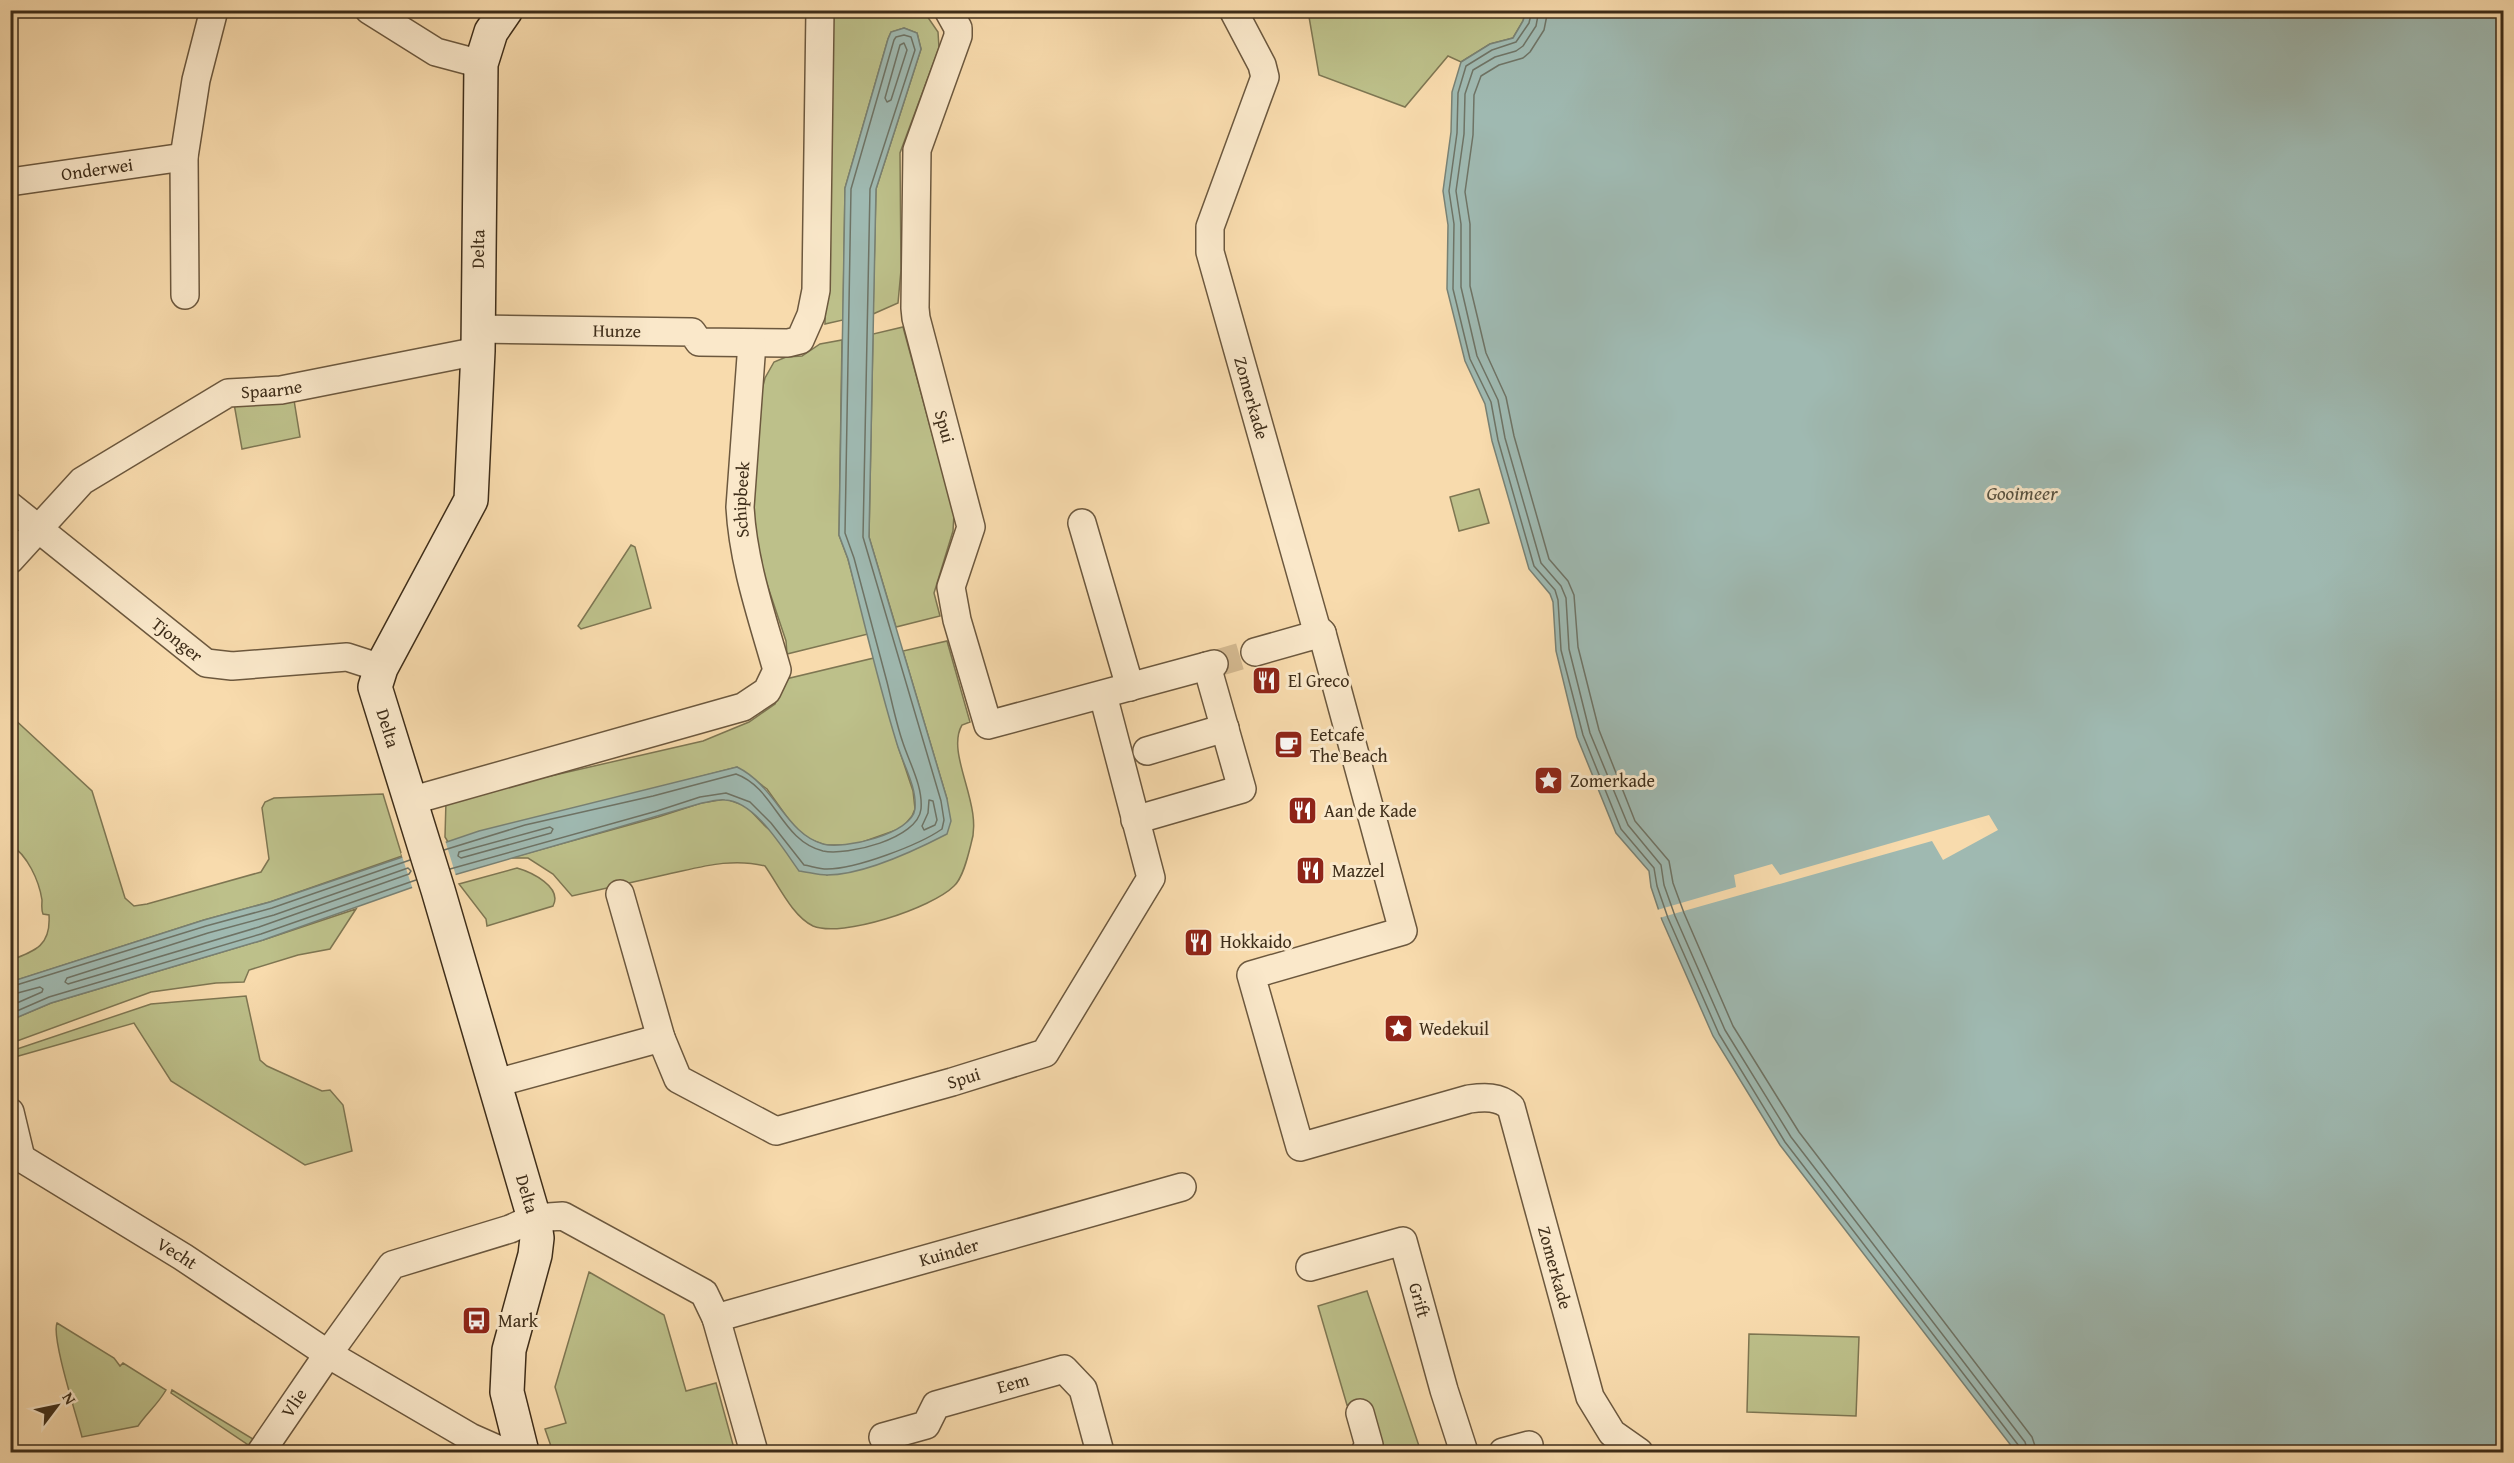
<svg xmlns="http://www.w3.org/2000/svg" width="2514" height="1463" viewBox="0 0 2514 1463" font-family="'Gentium Book Plus',serif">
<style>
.green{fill:#bdc08a;stroke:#7e7652;stroke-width:1.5}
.water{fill:#9fb9b1;stroke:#788174;stroke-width:1.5}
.pier{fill:#f8dbad}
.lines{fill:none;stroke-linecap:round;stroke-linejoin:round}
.shore{stroke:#6e7365;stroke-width:1.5}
.street-tunnel{stroke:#d3b88f;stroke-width:27;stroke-dasharray:27 14;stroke-linecap:butt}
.street-casing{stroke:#6c583e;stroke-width:30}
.secondary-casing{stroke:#3e2d19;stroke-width:36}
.street{stroke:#fae8ca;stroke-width:27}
.secondary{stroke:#fae8ca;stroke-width:33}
.labels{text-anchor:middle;stroke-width:6;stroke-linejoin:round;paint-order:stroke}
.street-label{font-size:18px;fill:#3e2d19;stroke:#fae8ca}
.poi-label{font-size:18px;fill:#3e2d19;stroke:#fae8ca;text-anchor:start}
.water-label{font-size:20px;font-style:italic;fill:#56503f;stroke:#fae8ca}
</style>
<rect width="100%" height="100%" fill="#f8dbad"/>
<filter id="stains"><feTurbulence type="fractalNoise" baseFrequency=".00333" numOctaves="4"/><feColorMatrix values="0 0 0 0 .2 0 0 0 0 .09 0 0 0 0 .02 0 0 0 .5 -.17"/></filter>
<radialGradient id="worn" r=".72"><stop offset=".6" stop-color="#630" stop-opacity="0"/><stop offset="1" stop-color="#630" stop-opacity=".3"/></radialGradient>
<path class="green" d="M 835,11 L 888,11 L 927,16 L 938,32 L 939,48 L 900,153 L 901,270 L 898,303 L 873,314 L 876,189 L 921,49 L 917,33 L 904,28 L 891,32 L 888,39 L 845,188 L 843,320 L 825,324 L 828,37 L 829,22 Z
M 1308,11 L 1526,11 L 1523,21 L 1513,38 L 1490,44 L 1461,62 L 1448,56 L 1405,107 L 1319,75 Z
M 903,327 L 954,514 L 953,531 L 934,593 L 940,616 L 896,627 L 869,537 L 873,334 Z
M 842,340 L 839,535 L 848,559 L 868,634 L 787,654 L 786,641 L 763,572 L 751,506 L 757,410 L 765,378 L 774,362 L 786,357 L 802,356 L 820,344 Z
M 293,394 L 300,437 L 242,449 L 233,398 Z
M 1479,489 L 1489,523 L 1459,531 L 1450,497 Z
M 631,545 L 635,547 L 651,608 L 581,629 L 578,626 Z
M 947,641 L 970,722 L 962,725 C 945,754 984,805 971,844 C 968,856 963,878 954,886 C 932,908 842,938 813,926 C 792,916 778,884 765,866 C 730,857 698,868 664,875 C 633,882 603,889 572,896 L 553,874 L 528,858 L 510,858 L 658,817 L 701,803 L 726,799 L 746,806 L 766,827 L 827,875 L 947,799 L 903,651 Z
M 874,658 L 898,746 L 913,791 L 915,809 L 912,816 L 902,828 L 854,845 L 825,845 L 809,839 L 794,827 L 767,789 L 737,767 L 448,842 L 445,837 L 446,800 L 703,741 L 749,722 L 775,704 L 786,679 Z
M 11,716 L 92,791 L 125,898 L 134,906 L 147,904 L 261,872 L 269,859 L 262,808 L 265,802 L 274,798 L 383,794 L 402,856 L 270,902 L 204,920 L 11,982 L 11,960 C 36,951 51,945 49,915 L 43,914 C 41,909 42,905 42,900 C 39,880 27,855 11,845 Z
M 517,868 C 531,872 563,887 553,906 L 487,926 L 486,919 L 459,884 Z
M 356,909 L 330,949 L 298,955 L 249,970 L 244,982 L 216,983 L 151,992 L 17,1041 L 11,1041 L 11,1020 L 51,1003 L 263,940 Z
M 246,996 L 260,1060 L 267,1066 L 322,1091 L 330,1090 L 343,1105 L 352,1151 L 305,1165 L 171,1081 L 134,1023 L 15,1057 L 14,1050 L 151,1004 Z
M 589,1272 L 664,1315 L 686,1391 L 716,1383 L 735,1452 L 553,1452 L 545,1429 L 566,1423 L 555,1387 Z
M 1367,1291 L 1421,1452 L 1381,1452 L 1364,1401 L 1347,1405 L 1318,1306 Z
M 57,1323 L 114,1358 L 120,1366 L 123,1363 L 166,1390 C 158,1404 147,1413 138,1426 L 82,1437 C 77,1417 51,1337 57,1323 Z
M 1749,1334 L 1859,1337 L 1856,1416 L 1747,1412 Z
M 172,1390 L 253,1439 L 250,1446 L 171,1393 Z"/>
<path class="water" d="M 1526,11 L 2503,11 L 2503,1452 L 2016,1452 L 1780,1145 L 1713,1036 L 1662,920 L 1651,887 L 1649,871 L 1616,833 L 1577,737 L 1556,651 L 1553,602 L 1550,594 L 1529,569 L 1492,441 L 1485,404 L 1465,361 L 1447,289 L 1448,225 L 1443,191 L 1451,132 L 1452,92 L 1461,62 L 1490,44 L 1513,38 L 1523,21 Z
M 904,28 L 917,33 L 921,49 L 876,189 L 869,537 L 947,799 L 951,821 L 947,834 C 916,850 863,875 827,875 C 818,875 808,872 799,871 C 783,849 755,801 725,800 C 718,799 709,802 702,803 L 416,886 L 263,940 L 51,1003 L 11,1020 L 10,982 L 204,920 L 270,902 L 479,831 L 737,767 C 776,786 786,834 823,844 C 843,850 912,834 915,809 C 917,787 903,764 897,744 C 878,683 864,621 848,559 L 839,535 L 845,188 L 888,39 L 891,32 Z"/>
<path class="pier" d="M 1989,815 L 1998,830 L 1943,860 L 1932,841 L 1659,918 L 1657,910 L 1736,887 L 1734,875 L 1772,864 L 1780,875 Z
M 445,840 L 456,876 L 413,890 L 401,853 Z"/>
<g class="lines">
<path class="shore" d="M 1532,10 L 1529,23 L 1516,42 L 1492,50 L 1466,66 L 1458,93 L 1457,133 L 1449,191 L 1454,224 L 1453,289 L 1470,359 L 1491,402 L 1498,440 L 1534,566 L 1555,590 L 1558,600 L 1561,650 L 1583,735 L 1621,829 L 1654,868 L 1657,886 L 1668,918 L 1719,1034 L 1785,1142 L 2019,1446 L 2021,1452
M 1539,10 L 1536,26 L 1523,46 L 1516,51 L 1495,57 L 1473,70 L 1465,94 L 1464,134 L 1456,191 L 1461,224 L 1461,287 L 1477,356 L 1498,400 L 1505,438 L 1541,563 L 1561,586 L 1566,598 L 1569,649 L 1590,733 L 1628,825 L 1661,865 L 1664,885 L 1675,916 L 1725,1030 L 1791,1137 L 2025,1442 L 2028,1452
M 1548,10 L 1544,30 L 1530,52 L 1523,58 L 1499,65 L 1481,76 L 1474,95 L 1473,135 L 1465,192 L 1470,224 L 1470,286 L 1486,353 L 1506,397 L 1514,436 L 1549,559 L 1568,581 L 1574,595 L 1578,647 L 1599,730 L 1635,821 L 1669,861 L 1673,883 L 1684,913 L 1733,1026 L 1799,1132 L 2032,1437 L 2037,1452
M 904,43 L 907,50 L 891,100 L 887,102 L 885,98 L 900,45 Z
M 929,800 L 933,801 L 937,820 L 935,825 L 924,830 L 922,826 L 928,813 Z
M 550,827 L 553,829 L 551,833 L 461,858 L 458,856 L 459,852 Z
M 444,850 L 525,825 L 653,796 L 736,774 C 775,788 781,841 823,851 C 847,856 918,839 921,809 C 923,787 910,764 903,743 C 896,723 892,702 887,682 C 876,640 865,599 854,558 L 845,533 L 851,189 L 894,40 L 896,37 L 904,35 L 911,37 L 915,50 L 870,189 L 863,537 L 941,801 L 944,820 L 942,829 C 919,845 856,869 827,869 C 819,869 811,866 804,865 L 771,823 L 750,802 L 726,793 L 700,797 L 657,811 L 450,869
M 408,868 L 411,871 L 409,874 L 259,927 L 68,984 L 65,982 L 67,978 L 208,933 L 274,915 Z
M 10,987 L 206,926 L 272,908 L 410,860
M 10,995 L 40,987 L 43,989 L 42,992 L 10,1006
M 10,1014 L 49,997 L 261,934 L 416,880"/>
<path class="street-tunnel" d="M 1214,664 L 1255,652"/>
<defs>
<g id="street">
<path d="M 369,10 L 436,52 L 481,64"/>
<path id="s1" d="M 948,10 L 958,28 L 958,36 L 917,150 L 915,308 L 916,318 L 971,527 L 951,587 L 957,620 L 988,725 L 1214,664"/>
<path id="s2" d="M 1233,10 L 1262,65 L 1265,77 L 1210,227 L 1210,252 L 1314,620 L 1316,627 L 1322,633 L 1403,931 L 1251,975 L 1300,1147 L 1469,1099 C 1484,1097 1499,1096 1511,1107 L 1590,1397 L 1612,1433 L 1639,1452"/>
<path id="s3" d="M 10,182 L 184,157"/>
<path d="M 185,295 L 184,157 L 196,80 L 214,10"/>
<path id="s4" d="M 477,329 L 692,332 L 699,342 L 788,343 L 800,340 L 811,315 L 816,290 L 820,10"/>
<path id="s5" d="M 10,506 L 206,663 L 232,666 L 347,657 L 381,668"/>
<path d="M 1082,523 L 1130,687"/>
<path id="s6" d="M 10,560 L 82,481 L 228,393 L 281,390 L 478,351"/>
<path d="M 1255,652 L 1322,633"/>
<path d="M 1147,751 L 1225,728"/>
<path id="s7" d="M 410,801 L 743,707 L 767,691 L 777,670 C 762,617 743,563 740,507 L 752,343"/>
<path d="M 1135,820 L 1242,789 L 1207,666"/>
<path id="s8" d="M 620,894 L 661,1038 L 678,1079 L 776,1131 L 952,1082 L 1045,1053 L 1151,878 L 1103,695"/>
<path d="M 496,1083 L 661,1038"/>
<path d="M 10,1112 L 21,1158"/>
<path id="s9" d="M 10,1160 L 21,1158 L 183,1257 L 328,1354 L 261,1452"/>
<path id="s10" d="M 1310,1267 L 1403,1241 L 1444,1390 L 1464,1452"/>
<path id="s11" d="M 716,1318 L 1182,1187"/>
<path d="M 1360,1413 L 1369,1445 L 1365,1452"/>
<path id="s12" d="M 883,1437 L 926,1425 L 936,1405 L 1064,1369 L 1083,1389 L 1100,1452"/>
<path d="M 521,1449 L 504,1452 L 470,1437 L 328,1354 L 392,1265 L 510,1229 L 534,1218 L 563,1216 L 704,1293 L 716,1318 L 754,1452"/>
<path d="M 1503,1452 L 1529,1445"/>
</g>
<g id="secondary">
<path id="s13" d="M 506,10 L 491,32 L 481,64 L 478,351 L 471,500 L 381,668 L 375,687 L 438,890 L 534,1218 L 537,1238 L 535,1255 L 509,1350 L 507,1392 L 522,1452"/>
</g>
</defs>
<use href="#street" class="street-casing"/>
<use href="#secondary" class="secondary-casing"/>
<use href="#street" class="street"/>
<use href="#secondary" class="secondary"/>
</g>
<defs>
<symbol id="restaurant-square" viewBox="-11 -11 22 22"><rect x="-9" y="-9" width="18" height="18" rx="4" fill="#8f2418" stroke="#fae8ca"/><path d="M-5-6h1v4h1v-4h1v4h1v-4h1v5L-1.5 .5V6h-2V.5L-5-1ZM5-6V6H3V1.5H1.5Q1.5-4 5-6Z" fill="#fff"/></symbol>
<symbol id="cafe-square" viewBox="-11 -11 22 22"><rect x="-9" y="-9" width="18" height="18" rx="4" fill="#8f2418" stroke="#fae8ca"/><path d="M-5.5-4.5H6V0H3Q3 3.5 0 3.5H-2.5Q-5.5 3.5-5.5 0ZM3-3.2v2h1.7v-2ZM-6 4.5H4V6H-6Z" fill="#fff"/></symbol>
<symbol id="sight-square" viewBox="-11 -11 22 22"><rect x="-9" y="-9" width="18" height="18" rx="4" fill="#8f2418" stroke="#fae8ca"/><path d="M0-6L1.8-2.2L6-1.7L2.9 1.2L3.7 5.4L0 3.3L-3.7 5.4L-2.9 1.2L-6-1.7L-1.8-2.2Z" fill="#fff"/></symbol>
<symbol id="bus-square" viewBox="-11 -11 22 22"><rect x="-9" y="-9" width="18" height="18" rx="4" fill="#8f2418" stroke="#fae8ca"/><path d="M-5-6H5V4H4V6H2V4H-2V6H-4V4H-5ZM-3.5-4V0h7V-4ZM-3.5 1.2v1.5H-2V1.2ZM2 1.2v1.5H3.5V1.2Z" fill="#fff"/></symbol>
</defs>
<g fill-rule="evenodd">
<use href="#restaurant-square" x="1250" y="664" width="33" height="33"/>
<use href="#cafe-square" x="1272" y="728" width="33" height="33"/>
<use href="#sight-square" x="1532" y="764" width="33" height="33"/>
<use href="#restaurant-square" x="1286" y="794" width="33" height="33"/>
<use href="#restaurant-square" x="1294" y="854" width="33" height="33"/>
<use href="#restaurant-square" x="1182" y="926" width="33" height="33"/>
<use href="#sight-square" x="1382" y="1012" width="33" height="33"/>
<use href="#bus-square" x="460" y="1304" width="33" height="33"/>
</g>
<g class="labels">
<g class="street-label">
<text dy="6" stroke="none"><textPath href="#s3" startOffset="88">Onderwei</textPath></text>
<text transform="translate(478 249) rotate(-89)" y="6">Delta</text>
<text dy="6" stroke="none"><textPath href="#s4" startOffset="140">Hunze</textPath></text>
<text dy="6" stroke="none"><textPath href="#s6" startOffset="321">Spaarne</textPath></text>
<text dy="6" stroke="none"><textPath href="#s2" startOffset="411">Zomerkade</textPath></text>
<text dy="6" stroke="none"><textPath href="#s1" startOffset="430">Spui</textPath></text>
<text dy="6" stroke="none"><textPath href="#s7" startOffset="573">Schipbeek</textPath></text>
<text dy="6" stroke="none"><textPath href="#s5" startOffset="214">Tjonger</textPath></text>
<text dy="6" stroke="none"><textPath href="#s13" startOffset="750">Delta</textPath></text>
<text dy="6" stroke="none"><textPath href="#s8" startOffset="500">Spui</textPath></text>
<text dy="6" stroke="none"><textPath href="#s13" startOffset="1236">Delta</textPath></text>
<text dy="6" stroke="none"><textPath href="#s11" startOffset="242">Kuinder</textPath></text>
<text dy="6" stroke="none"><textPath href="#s9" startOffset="194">Vecht</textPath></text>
<text dy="6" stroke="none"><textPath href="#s2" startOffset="1690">Zomerkade</textPath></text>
<text dy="6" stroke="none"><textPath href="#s10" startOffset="158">Grift</textPath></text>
<text dy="6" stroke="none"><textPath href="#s12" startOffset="147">Eem</textPath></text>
<text transform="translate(294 1403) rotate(-56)" y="6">Vlie</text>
</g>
<g class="poi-label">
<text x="1288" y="687">El Greco</text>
<text x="1310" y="741">Eetcafe<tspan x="1310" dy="21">The Beach</tspan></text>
<text x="1570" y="787">Zomerkade</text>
<text x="1324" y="817">Aan de Kade</text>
<text x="1332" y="877">Mazzel</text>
<text x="1220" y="948">Hokkaido</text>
<text x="1419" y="1035">Wedekuil</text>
<text x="498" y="1327">Mark</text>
</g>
<g class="water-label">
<text x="2022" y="500">Gooimeer</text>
</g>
</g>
<rect width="2514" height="1463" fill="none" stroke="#f8dbad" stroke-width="36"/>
<rect x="12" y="12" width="2490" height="1439" fill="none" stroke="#3e2d19" stroke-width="3"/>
<rect x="18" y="18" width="2478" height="1427" fill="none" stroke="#3e2d19" stroke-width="1.5"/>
<g transform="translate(57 1406) rotate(58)" stroke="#fae8ca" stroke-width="4.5" paint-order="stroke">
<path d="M0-4.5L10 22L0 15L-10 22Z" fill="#3e2d19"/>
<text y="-9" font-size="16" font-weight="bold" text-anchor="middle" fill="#3e2d19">N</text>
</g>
<rect width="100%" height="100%" filter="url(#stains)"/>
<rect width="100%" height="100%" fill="url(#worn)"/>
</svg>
